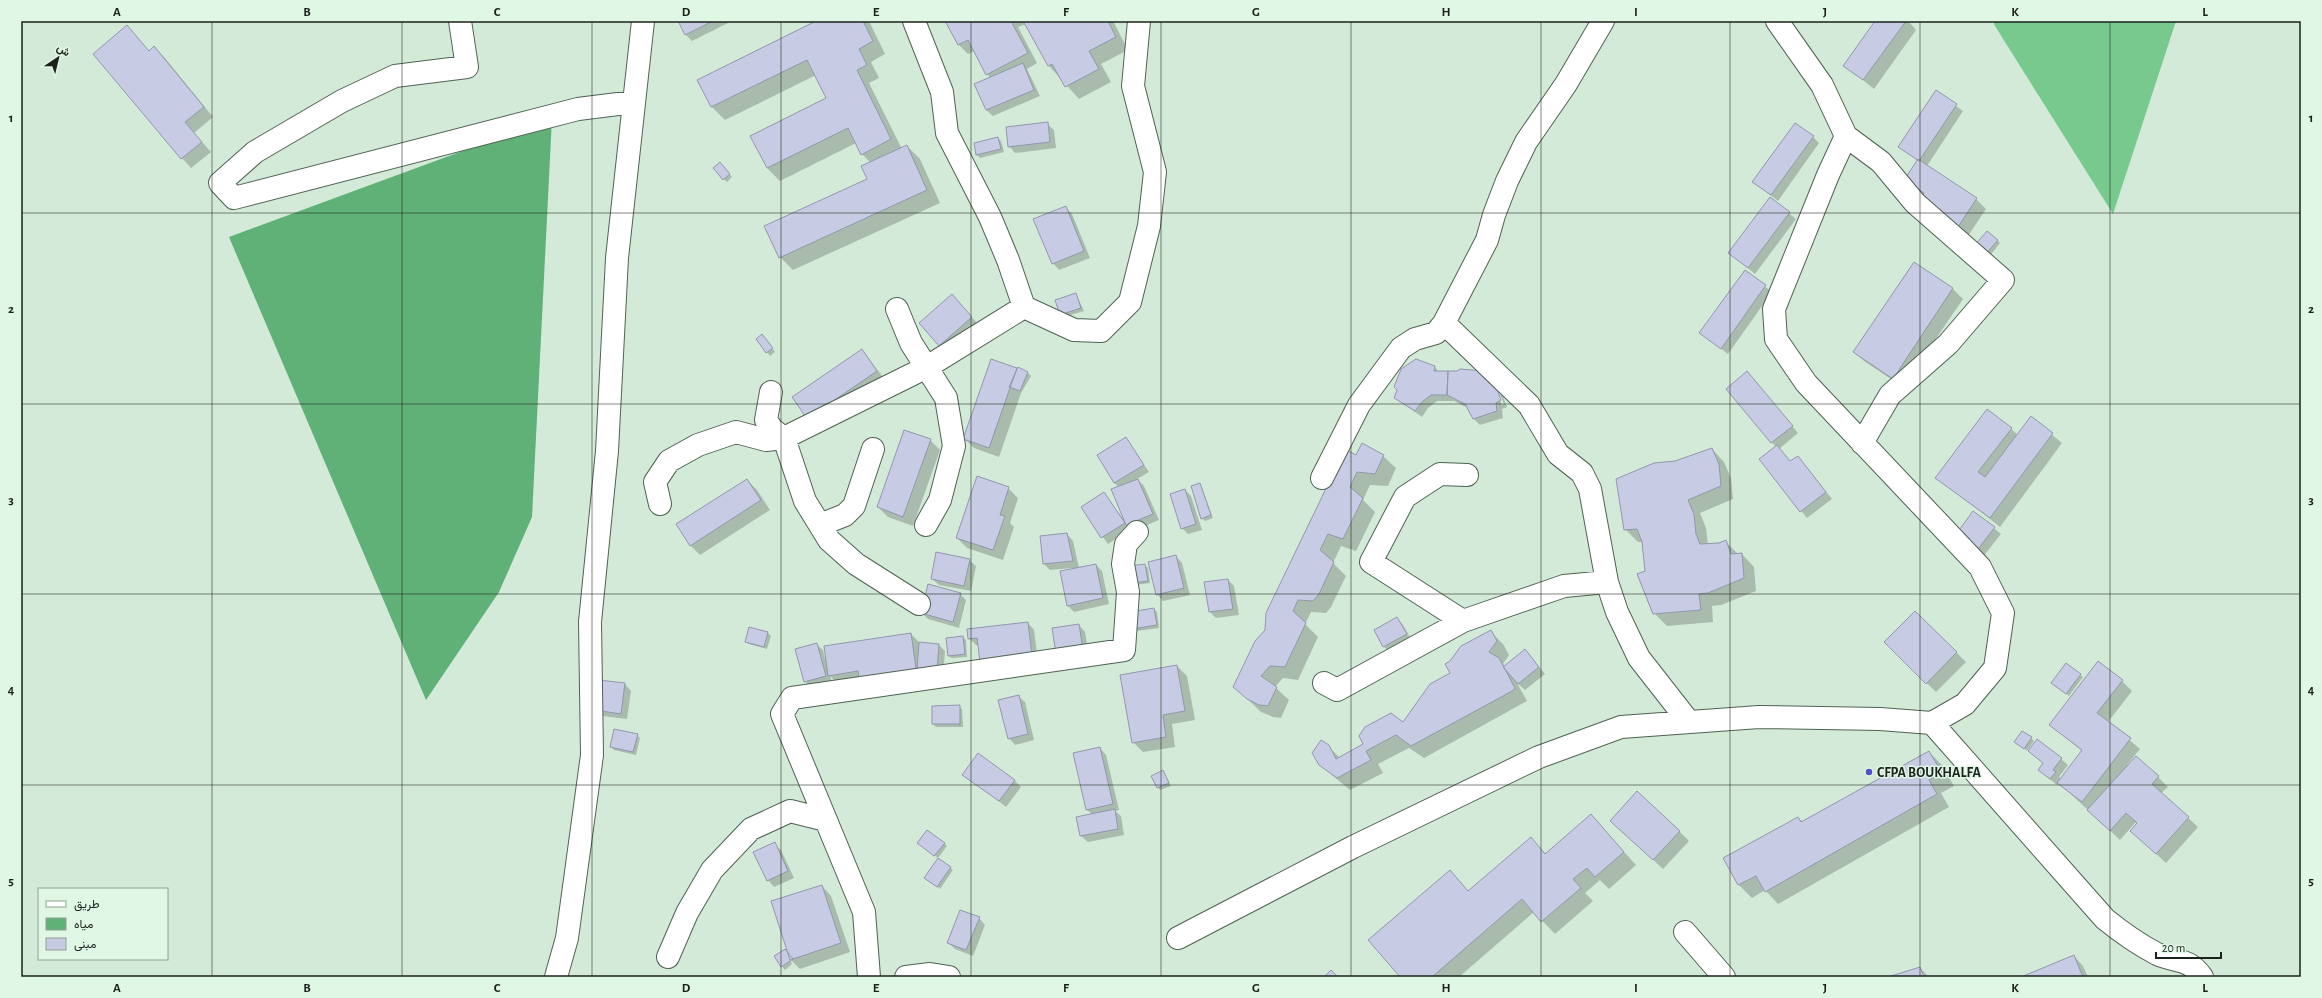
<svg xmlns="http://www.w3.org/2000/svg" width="2322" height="998" viewBox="0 0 2322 998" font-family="'Alegreya Sans',Vazirmatn,sans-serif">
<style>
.forest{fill:#78c98e}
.water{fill:#60b177}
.shadow{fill:#0003;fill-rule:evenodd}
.building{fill:#c7cbe3;stroke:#9297ad}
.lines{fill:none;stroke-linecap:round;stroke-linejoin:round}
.minor-casing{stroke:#4f6253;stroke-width:24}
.minor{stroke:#fff;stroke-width:22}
.grid{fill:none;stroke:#1a221b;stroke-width:1;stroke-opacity:0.55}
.poi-dot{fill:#4f53c9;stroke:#e1f7e5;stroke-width:1.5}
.labels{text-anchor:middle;stroke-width:3;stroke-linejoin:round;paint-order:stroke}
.poi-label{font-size:14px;font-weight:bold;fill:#1a221b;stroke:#e1f7e5;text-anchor:start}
.neatline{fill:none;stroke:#1a221b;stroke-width:1.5}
.grid-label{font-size:13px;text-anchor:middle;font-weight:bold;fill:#1a221b}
</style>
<rect width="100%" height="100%" fill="#d4ead8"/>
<path class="forest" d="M 1993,21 L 2176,21 L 2113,214 L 1995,26 Z"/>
<path class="water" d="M 552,118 L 532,517 L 499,592 L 426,700 L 229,237 Z"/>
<path class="shadow" d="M 679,21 L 732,21 L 692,41 L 686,35 Z
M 819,21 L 869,21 L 885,54 L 871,62 L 879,78 L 869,83 L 902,149 L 907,146 L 920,159 L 940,203 L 793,270 L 780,257 L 868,179 L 871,163 L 862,154 L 856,143 L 780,181 L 767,168 L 752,136 L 828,99 L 816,75 L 725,120 L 712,107 L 699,80 Z
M 946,21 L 1113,21 L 1128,50 L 1101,64 L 1111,82 L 1079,99 L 1049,66 L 1026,24 L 1018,27 L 1037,63 L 1027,69 L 1040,96 L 993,116 L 986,110 L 990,78 L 974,51 L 968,54 L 958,44 Z
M 1877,21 L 1908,21 L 1916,30 L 1874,89 L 1844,65 Z
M 127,27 L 149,52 L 154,48 L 164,57 L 213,117 L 194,133 L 211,152 L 191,168 L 182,158 Z
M 1936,91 L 1963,111 L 1927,166 L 1976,199 L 1986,209 L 1968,236 L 1924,196 L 1915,189 L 1918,160 L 1899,147 Z
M 1047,124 L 1054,130 L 1056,148 L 1015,153 L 1009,146 Z
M 1813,137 L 1819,143 L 1778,201 L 1753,182 Z
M 998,138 L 1001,141 L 1004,152 L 980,158 L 977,155 L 975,144 Z
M 723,166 L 732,177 L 727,182 L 724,179 Z
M 1770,198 L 1796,219 L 1755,274 L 1729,253 Z
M 1066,208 L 1072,214 L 1090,258 L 1059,270 L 1053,263 Z
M 1997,240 L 2000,243 L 1989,257 L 1979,249 Z
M 1914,263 L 1953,289 L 1963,299 L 1903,387 L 1864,361 L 1855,352 Z
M 1745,271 L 1772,292 L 1728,354 L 1701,333 Z
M 1076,294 L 1084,311 L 1064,317 L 1056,301 Z
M 958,302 L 978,324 L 946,352 L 921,323 Z
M 765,338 L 775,352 L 770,356 L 757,339 Z
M 862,350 L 886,381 L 808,418 Z
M 991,360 L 1028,373 L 1031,376 L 1021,393 L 999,457 L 974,448 L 964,438 Z
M 1434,366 L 1439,372 L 1484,372 L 1500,389 L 1507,407 L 1502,409 L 1503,418 L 1480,425 L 1473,418 L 1468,408 L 1454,401 L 1437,401 L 1428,408 L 1422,417 L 1395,398 ZM 1495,389 L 1498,389 L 1504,404 L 1502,405 Z
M 1747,372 L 1798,433 L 1779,449 L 1791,462 L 1798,457 L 1832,499 L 1807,518 L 1760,459 L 1776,447 L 1727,389 Z
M 2031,418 L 2062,443 L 2000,527 L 1937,477 L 2011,429 L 2018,435 Z
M 1126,439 L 1149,472 L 1137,479 L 1144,486 L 1159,520 L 1133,531 L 1131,529 L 1108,544 L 1082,508 L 1104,493 L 1124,520 L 1119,487 L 1114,483 Z
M 930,440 L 940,450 L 913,526 L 888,517 L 878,507 Z
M 1712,449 L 1724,462 L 1731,478 L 1733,499 L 1700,513 L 1706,528 L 1708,545 L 1725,541 L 1738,554 L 1742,554 L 1754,567 L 1756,591 L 1721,605 L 1712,606 L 1713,622 L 1667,626 L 1654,613 L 1646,571 L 1643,542 L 1638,542 L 1625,529 L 1676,462 Z
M 1357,456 L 1383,456 L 1396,468 L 1388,486 L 1370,485 L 1363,500 L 1375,512 L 1356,551 L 1341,546 L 1333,563 L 1346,576 L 1331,607 L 1326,613 L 1311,612 L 1305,624 L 1318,637 L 1298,680 L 1283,678 L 1275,687 L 1289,700 L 1281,718 L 1273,717 L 1261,712 L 1235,687 Z
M 747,480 L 757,490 L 770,510 L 700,555 L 690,545 Z
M 1199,485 L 1202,488 L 1213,518 L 1205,521 L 1202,518 Z
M 1008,488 L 1018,498 L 1010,523 L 1014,527 L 1003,560 L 967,548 L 957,538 Z
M 1185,490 L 1191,496 L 1202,530 L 1188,534 L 1182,528 Z
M 1994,528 L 2001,534 L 1982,558 L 1955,537 Z
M 1067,534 L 1073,541 L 1079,568 L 1096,565 L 1102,571 L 1109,604 L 1074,612 L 1067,605 L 1072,568 L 1050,570 L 1044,564 L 1041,537 Z
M 1176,556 L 1182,563 L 1190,595 L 1163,601 L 1157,594 Z
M 969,560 L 976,566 L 971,591 L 939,585 L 932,579 Z
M 1145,565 L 1148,568 L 1150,583 L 1136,585 L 1134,582 Z
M 1228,580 L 1234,586 L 1239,615 L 1216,618 L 1210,612 L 1206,583 Z
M 960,594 L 966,600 L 959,628 L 928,619 L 922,613 Z
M 1154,609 L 1157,612 L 1159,628 L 1137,631 L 1134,628 Z
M 1915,612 L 1966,662 L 1936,692 L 1885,642 Z
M 1397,618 L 1403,625 L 1412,641 L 1391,653 L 1384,647 L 1375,630 Z
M 1028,623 L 1034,630 L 1038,662 L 976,645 L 969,638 Z
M 1079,625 L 1085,632 L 1089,656 L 1053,629 Z
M 750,628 L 768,633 L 771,636 L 767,649 L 749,644 L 746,642 Z
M 1490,631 L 1503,644 L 1509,655 L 1503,664 L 1506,667 L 1531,657 L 1545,674 L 1525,690 L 1517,683 L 1527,701 L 1424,758 L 1409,748 L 1378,764 L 1383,773 L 1350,790 L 1320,765 L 1328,746 L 1340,758 L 1404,723 Z
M 911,634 L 920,643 L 939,645 L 945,651 L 943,678 L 839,685 L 830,676 L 832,682 L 811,688 L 805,681 L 816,644 L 823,650 L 825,659 Z
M 963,637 L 966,640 L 967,657 L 951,658 L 948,655 Z
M 1177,666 L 1187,676 L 1195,720 L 1172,724 L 1175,747 L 1143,752 L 1133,742 Z
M 2080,675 L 2083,677 L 2069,696 L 2055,686 Z
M 2122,681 L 2132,691 L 2108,722 L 2140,749 L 2127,765 L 2158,777 L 2168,787 L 2161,793 L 2198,827 L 2166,863 L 2141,840 L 2136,822 L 2120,840 L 2059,783 L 2057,785 L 2046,776 L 2039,770 L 2044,764 L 2029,751 L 2038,740 L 2061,759 L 2068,765 L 2059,777 L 2061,779 L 2083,752 L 2050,724 Z
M 625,684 L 631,691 L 627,719 L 602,716 L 596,709 Z
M 1018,696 L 1025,702 L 1034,740 L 1015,745 L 1009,738 Z
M 959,706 L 962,709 L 963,727 L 936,727 L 933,724 Z
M 637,735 L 640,738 L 636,755 L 614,750 L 611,747 Z
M 2031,738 L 2034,741 L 2027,751 L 2016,742 Z
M 1100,748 L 1106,755 L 1119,810 L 1115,811 L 1121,816 L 1124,835 L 1088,842 L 1081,836 L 1092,814 L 1087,810 Z
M 1929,752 L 1942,765 L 1954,786 L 1941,793 L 1949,807 L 1778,904 L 1765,890 L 1752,898 L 1739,885 L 1725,859 L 1798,818 L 1803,822 Z
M 1163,771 L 1171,786 L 1160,790 L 1157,787 Z
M 964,774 L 1014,780 L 1021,787 L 1006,807 Z
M 1591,815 L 1636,865 L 1609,889 L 1600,880 L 1585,893 L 1593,901 L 1555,934 L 1534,912 L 1459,977 L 1402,977 L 1450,871 L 1469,892 L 1531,839 L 1546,854 Z
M 1621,830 L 1679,831 L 1689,841 L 1663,869 Z
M 944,843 L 947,846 L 938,858 L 922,846 Z
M 774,844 L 781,850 L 794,878 L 774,887 L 768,880 Z
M 950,868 L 953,870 L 940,889 L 925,878 Z
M 822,886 L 831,896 L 850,952 L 800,969 L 790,959 L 792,964 L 785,970 L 775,957 L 789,953 Z
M 979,918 L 985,925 L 973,956 L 955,949 L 949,943 Z
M 2074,956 L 2083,966 L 2088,977 L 2024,977 Z
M 1920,968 L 1929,977 L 1892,977 Z"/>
<path class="building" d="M 678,21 L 713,21 L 685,35 Z
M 816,21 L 863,21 L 873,41 L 859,49 L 867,65 L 857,70 L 891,139 L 861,155 L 848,128 L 767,168 L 750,136 L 826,98 L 807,60 L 711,107 L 697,80 Z
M 945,21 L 1011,21 L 1028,53 L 986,75 L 968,40 L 958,45 Z
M 1023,21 L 1108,21 L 1116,37 L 1089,51 L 1099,69 L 1065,87 L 1052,64 L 1048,66 Z
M 1875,21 L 1906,21 L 1863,80 L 1843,66 Z
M 127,25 L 149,51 L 154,46 L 204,107 L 185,122 L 202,142 L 181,159 L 93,54 Z
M 1023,63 L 1034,90 L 986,110 L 974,84 Z
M 1936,90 L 1957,104 L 1919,161 L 1898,147 Z
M 1048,122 L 1050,142 L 1008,147 L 1006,127 Z
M 1795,123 L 1814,136 L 1771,195 L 1752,182 Z
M 998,137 L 1001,149 L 976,155 L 974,143 Z
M 907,145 L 927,190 L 779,258 L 764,226 L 867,179 L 861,166 Z
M 1918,159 L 1977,198 L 1958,227 L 1919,202 L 1924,193 L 1904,180 Z
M 720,162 L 730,174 L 723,180 L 713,168 Z
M 1770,197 L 1790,212 L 1748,268 L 1728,253 Z
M 1066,206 L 1084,251 L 1052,264 L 1033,219 Z
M 1987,231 L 1998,240 L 1985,255 L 1974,246 Z
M 1914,262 L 1953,288 L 1893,379 L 1853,352 Z
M 1745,270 L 1766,285 L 1721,349 L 1699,333 Z
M 1076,293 L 1081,308 L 1060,315 L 1055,300 Z
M 952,294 L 972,317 L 939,346 L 919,323 Z
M 762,334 L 773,348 L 766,353 L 756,339 Z
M 862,349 L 877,371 L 807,419 L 792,397 Z
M 991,359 L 1017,368 L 989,448 L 963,439 Z
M 1416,359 L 1435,366 L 1434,371 L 1448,371 L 1447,395 L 1431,395 L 1422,402 L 1415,411 L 1394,398 L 1397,390 L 1394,387 L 1401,369 Z
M 1018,367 L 1028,372 L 1020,391 L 1009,387 Z
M 1460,369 L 1485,371 L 1489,383 L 1494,381 L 1501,400 L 1496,403 L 1497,411 L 1473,419 L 1465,404 L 1447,395 L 1448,371 L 1457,371 Z
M 1747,371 L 1793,426 L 1771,443 L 1726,389 Z
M 1987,409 L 2012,428 L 1978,472 L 1985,477 L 2031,416 L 2053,433 L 1990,518 L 1935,478 Z
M 904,430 L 931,439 L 903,517 L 877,507 Z
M 1126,437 L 1144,465 L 1114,483 L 1097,455 Z
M 1362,443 L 1384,455 L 1375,474 L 1357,472 L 1350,487 L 1363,498 L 1343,539 L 1328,534 L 1320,550 L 1334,562 L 1319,594 L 1313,601 L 1298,600 L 1293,611 L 1306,623 L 1285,667 L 1270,666 L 1261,676 L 1277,687 L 1268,706 L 1259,705 L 1247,699 L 1233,687 L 1255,641 L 1265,630 L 1266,613 L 1345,449 L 1356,455 Z
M 1777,445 L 1790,461 L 1798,456 L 1826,492 L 1800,512 L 1759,459 Z
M 1712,448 L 1719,464 L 1721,486 L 1688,500 L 1694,514 L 1696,534 L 1700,544 L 1719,543 L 1726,540 L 1731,554 L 1742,553 L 1744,578 L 1708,593 L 1699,594 L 1701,610 L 1653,614 L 1637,574 L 1645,571 L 1642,542 L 1637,529 L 1624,530 L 1616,479 L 1654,463 L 1675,461 Z
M 977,476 L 1009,487 L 1000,515 L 1005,516 L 993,550 L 956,538 Z
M 747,479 L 761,500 L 690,546 L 676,524 Z
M 1138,479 L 1153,514 L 1126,525 L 1111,489 Z
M 1200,483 L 1211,515 L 1201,519 L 1191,486 Z
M 1185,489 L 1196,524 L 1181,529 L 1170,494 Z
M 1104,492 L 1125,523 L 1101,538 L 1081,507 Z
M 1973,511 L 1995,527 L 1975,553 L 1954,537 Z
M 1067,533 L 1073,561 L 1043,564 L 1040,536 Z
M 936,552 L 970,559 L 964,586 L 931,579 Z
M 1176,555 L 1184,588 L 1156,595 L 1148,562 Z
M 1096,564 L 1103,598 L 1067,606 L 1060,571 Z
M 1145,564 L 1148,581 L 1133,583 L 1130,566 Z
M 1228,579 L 1233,609 L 1209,612 L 1204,582 Z
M 928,584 L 961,593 L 953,622 L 921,613 Z
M 1154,608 L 1157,625 L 1133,629 L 1130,612 Z
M 1915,611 L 1957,652 L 1926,684 L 1884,642 Z
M 1397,617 L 1407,634 L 1383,647 L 1374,630 Z
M 1028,622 L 1032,655 L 980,662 L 977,638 L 968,639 L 967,629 Z
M 1079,624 L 1083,650 L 1056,654 L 1052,628 Z
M 749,627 L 768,632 L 764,647 L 745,642 Z
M 1491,630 L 1497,641 L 1489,652 L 1499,658 L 1515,688 L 1514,690 L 1411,746 L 1396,735 L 1366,751 L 1371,760 L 1337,778 L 1319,765 L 1312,753 L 1321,740 L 1329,745 L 1336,759 L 1363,744 L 1359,736 L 1365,727 L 1391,713 L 1403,722 L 1430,684 L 1450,673 L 1445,664 L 1450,661 L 1461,646 Z
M 911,633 L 917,675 L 860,683 L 858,671 L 828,676 L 824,646 Z
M 963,636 L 965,654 L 948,656 L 946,638 Z
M 919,642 L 939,644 L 937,672 L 917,670 Z
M 817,643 L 826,676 L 804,682 L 795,649 Z
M 1525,649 L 1539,667 L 1518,684 L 1503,667 Z
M 2098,661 L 2123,680 L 2097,713 L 2131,738 L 2082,802 L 2057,783 L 2082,750 L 2049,725 Z
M 2066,663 L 2081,674 L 2066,694 L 2051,683 Z
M 1177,665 L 1185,711 L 1163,715 L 1166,737 L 1132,743 L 1120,675 Z
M 599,680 L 625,683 L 621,714 L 595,710 Z
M 1019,695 L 1028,734 L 1008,739 L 998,700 Z
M 960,705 L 960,724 L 932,724 L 932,706 Z
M 614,729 L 638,734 L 633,752 L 610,747 Z
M 2022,731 L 2032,737 L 2024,749 L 2014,742 Z
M 2037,739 L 2062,758 L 2053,770 L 2056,772 L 2050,779 L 2038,770 L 2043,763 L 2028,751 Z
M 1100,747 L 1113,804 L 1086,810 L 1073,753 Z
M 1929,751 L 1942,773 L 1929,780 L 1937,794 L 1765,892 L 1756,876 L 1738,885 L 1723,858 L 1798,817 L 1801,822 Z
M 978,753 L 1015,780 L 999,801 L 962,775 Z
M 2136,756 L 2159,776 L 2152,784 L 2189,817 L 2156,854 L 2130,831 L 2137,823 L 2126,813 L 2110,831 L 2087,810 Z
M 1163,770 L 1169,783 L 1157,788 L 1151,776 Z
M 1637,791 L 1680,831 L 1653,860 L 1610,821 Z
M 1115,809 L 1118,829 L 1080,836 L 1076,817 Z
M 1591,814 L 1624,852 L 1595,877 L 1587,868 L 1573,879 L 1581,888 L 1541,922 L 1522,899 L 1432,977 L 1400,977 L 1368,940 L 1450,870 L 1468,891 L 1531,837 L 1545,854 Z
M 927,830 L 945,843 L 934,856 L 917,843 Z
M 775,842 L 788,871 L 767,881 L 753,852 Z
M 938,858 L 951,867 L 937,887 L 924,878 Z
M 822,885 L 841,943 L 790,960 L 771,901 Z
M 960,910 L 980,917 L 966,950 L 947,943 Z
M 785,949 L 793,959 L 781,967 L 774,956 Z
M 2074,955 L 2083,977 L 2021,977 Z
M 1920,967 L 1924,977 L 1888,977 Z
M 1331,970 L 1338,977 L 1324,977 Z"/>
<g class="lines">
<defs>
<path id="minor" d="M 460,21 L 467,67 L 395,76 L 342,101 L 255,152 L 220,183 L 234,198 L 578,109 L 634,102
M 914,21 L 942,92 L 947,133 L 990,217 L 1008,260 L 1024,307 L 1074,330 L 1101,331 L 1130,302 L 1149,226 L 1155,172 L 1133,86 L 1139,21
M 1603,21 L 1566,84 L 1526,142 L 1507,181 L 1494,215 L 1487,240 L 1444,323 L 1529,405 L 1558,454 L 1582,473 L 1590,489 L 1607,582
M 1777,21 L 1822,85 L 1846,136 L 1828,175 L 1774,309 L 1776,339 L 1806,383 L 1980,567 L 2003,613 L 1995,668 L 1965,704 L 1932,723
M 1846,136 L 1881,162 L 1915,203 L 2003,280 L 1948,344 L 1890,395 L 1862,443
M 897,309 L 911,343 L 946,398 L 954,446 L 940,500 L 926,525
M 1322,478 L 1359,405 L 1401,348 L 1415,339 L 1436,333 L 1444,323
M 660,504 L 655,482 L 669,461 L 698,445 L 736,432 L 766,440 L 784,438 L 772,429 L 766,420 L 771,392
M 820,525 L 845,515 L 854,506 L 873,449
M 919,604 L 856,564 L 829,540 L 805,501 L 784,438 L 927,367 L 1024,307
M 1463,621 L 1371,562 L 1405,497 L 1440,474 L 1467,475
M 1324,683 L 1337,690 L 1463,621 L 1564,586 L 1607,582 L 1617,612 L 1639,658 L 1689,722
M 1685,932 L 1724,977
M 1178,938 L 1353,847 L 1539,757 L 1621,727 L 1759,717 L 1880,719 L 1932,723 L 2105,919 C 2121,932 2138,944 2157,954 C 2177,963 2188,957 2202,977
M 668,957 L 687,913 L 712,870 L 751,829 L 790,811 L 826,820
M 556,977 L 567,938 L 592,755 L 590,622 L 607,451 L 617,258 L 643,21
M 869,977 L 864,912 L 782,714 L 792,698 L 1124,650 L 1128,592 L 1123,564 L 1126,544 L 1137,532
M 906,977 L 930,974 L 949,977"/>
</defs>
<use href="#minor" class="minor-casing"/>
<use href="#minor" class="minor"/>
</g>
<path class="grid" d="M 212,21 L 212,977M 402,21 L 402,977M 592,21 L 592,977M 781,21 L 781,977M 971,21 L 971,977M 1161,21 L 1161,977M 1351,21 L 1351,977M 1541,21 L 1541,977M 1730,21 L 1730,977M 1920,21 L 1920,977M 2110,21 L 2110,977M 21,213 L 2301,213M 21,404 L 2301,404M 21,594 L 2301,594M 21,785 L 2301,785"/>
<circle class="poi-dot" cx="1869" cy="772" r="4"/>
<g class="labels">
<g class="poi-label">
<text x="1877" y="777">CFPA BOUKHALFA</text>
</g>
</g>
<rect width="2322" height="998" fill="none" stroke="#e1f7e5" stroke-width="44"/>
<rect x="38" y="888" width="130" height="72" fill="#e1f7e5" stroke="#91a294"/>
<rect x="46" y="901" width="20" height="6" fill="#ffffff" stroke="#91a294"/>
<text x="74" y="908" font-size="12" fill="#1a221b">طريق</text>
<rect x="46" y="918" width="20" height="12" fill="#60b177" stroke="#91a294"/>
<text x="74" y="928" font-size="12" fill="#1a221b">مياه</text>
<rect x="46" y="938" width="20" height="12" fill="#c7cbe3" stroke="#91a294"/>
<text x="74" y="948" font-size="12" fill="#1a221b">مبنى</text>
<g transform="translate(58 58) rotate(35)" stroke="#e1f7e5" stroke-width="3" paint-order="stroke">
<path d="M0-3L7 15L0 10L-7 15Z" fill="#1a221b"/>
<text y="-6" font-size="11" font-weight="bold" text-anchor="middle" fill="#1a221b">ش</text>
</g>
<path d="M2156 952v6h65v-6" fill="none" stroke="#1a221b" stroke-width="2"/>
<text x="2162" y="952" font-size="12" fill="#1a221b" stroke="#e1f7e5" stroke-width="3" paint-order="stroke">20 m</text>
<rect x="22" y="22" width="2278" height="954" class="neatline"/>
<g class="grid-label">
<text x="117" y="16">A</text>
<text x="307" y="16">B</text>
<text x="497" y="16">C</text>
<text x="686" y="16">D</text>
<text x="876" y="16">E</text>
<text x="1066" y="16">F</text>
<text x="1256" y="16">G</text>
<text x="1446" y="16">H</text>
<text x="1636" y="16">I</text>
<text x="1825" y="16">J</text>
<text x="2015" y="16">K</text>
<text x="2205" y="16">L</text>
<text x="11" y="122">1</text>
<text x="2311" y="122">1</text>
<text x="11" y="313">2</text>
<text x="2311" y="313">2</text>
<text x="11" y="504">3</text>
<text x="2311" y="504">3</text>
<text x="11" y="694">4</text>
<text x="2311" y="694">4</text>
<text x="11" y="885">5</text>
<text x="2311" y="885">5</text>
<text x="117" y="992">A</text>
<text x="307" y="992">B</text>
<text x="497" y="992">C</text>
<text x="686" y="992">D</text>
<text x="876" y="992">E</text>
<text x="1066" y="992">F</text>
<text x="1256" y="992">G</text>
<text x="1446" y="992">H</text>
<text x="1636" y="992">I</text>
<text x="1825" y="992">J</text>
<text x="2015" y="992">K</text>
<text x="2205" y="992">L</text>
</g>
</svg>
